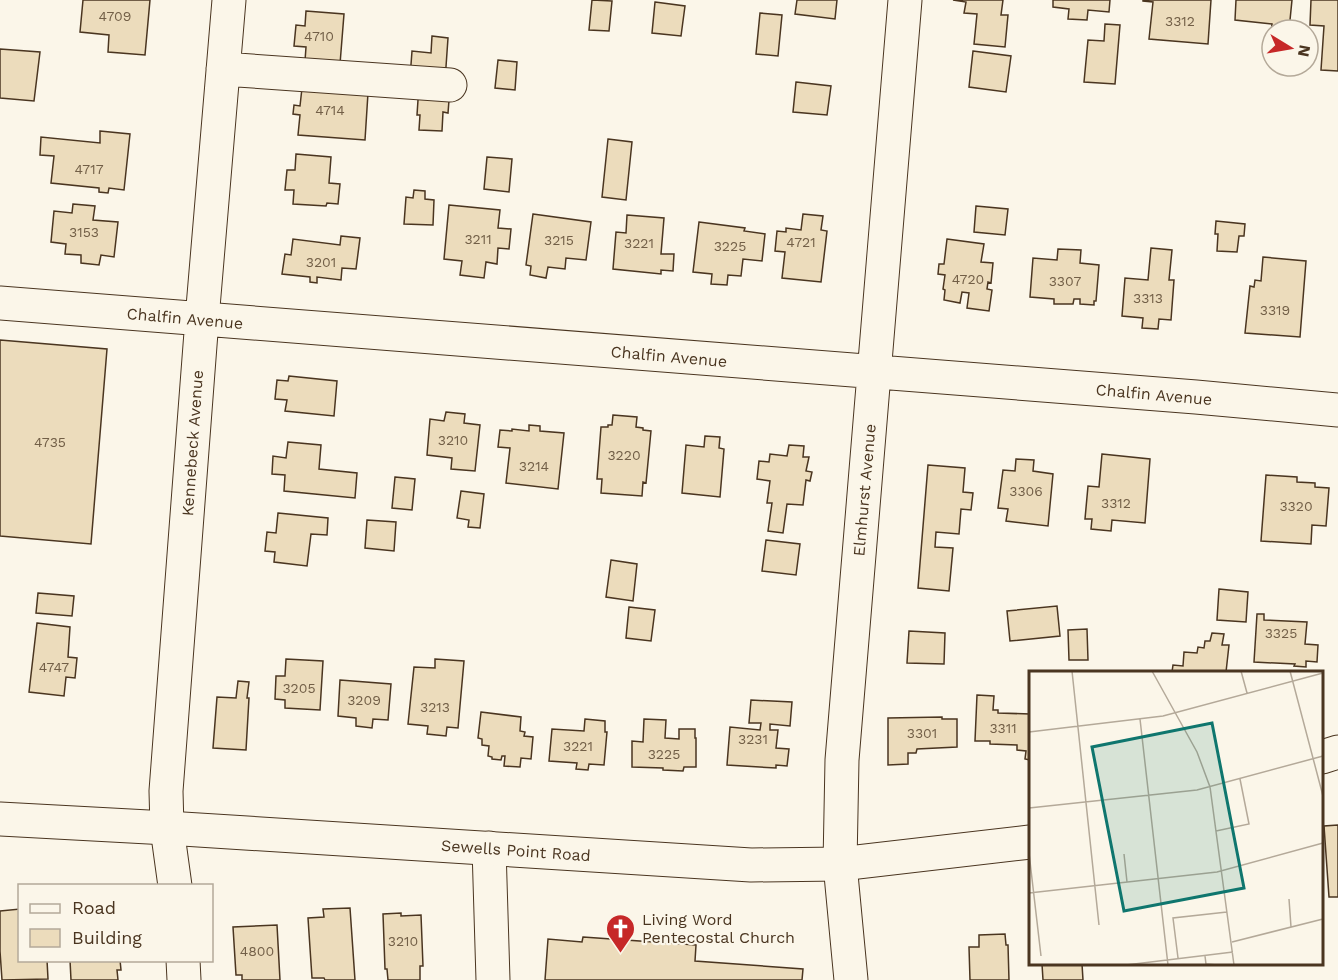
<svg xmlns="http://www.w3.org/2000/svg" width="1338" height="980" viewBox="0 0 1338 980" font-family="'Work Sans',sans-serif">
<style>
.building{fill:#ecdcbc;stroke:#4a3520;stroke-width:1.5}
.lines{fill:none;stroke-linecap:round;stroke-linejoin:round}
.minor-casing{stroke:#4a3520;stroke-width:35}
.major-casing{stroke:#4a3520;stroke-width:35}
.minor{stroke:#fbf6e9;stroke-width:33}
.major{stroke:#fbf6e9;stroke-width:33}
.labels{text-anchor:middle;stroke-width:4.5;stroke-linejoin:round;paint-order:stroke}
.number-label{font-size:14px;fill:#725f47}
.street-label{font-size:16px;fill:#4a3520;stroke:#fbf6e9}
.poi-label{font-size:16px;fill:#4a3520;stroke:#fbf6e9;text-anchor:start}
.inset-road{fill:none;stroke:#b4a999;stroke-width:1.5}
.view{fill:#0f766e;fill-opacity:0.15;stroke:#0f766e;stroke-width:3}
.inset-edge{fill:none;stroke:#4a3520;stroke-width:3}
</style>
<rect width="100%" height="100%" fill="#fbf6e9"/>
<path class="building" d="M 83,0 L 150,0 L 145,55 L 108,52 L 109,35 L 80,32 Z
M 592,0 L 612,1 L 609,31 L 589,30 Z
M 797,0 L 837,0 L 835,19 L 795,14 Z
M 953,0 L 1003,0 L 1001,15 L 1008,15 L 1005,47 L 974,44 L 977,14 L 964,13 L 966,2 Z
M 1053,0 L 1110,0 L 1109,12 L 1088,10 L 1087,20 L 1068,19 L 1069,9 L 1053,7 Z
M 1143,0 L 1211,0 L 1208,44 L 1149,39 L 1153,2 L 1143,1 Z
M 1236,0 L 1292,0 L 1289,30 L 1272,30 L 1272,33 L 1271,33 L 1272,24 L 1235,20 Z
M 1311,0 L 1338,0 L 1338,71 L 1321,70 L 1324,26 L 1310,25 Z
M 655,2 L 685,6 L 681,36 L 652,33 Z
M 306,11 L 344,14 L 340,64 L 305,61 L 306,47 L 294,46 L 296,25 L 305,26 Z
M 760,13 L 782,15 L 778,56 L 756,54 Z
M 1105,24 L 1120,25 L 1115,84 L 1084,82 L 1088,40 L 1104,41 Z
M 432,36 L 448,38 L 445,81 L 410,78 L 412,51 L 431,53 Z
M 0,49 L 40,52 L 34,101 L 0,98 Z
M 973,51 L 1011,56 L 1006,92 L 969,87 Z
M 498,60 L 517,62 L 515,90 L 495,88 Z
M 796,82 L 831,86 L 827,115 L 793,112 Z
M 419,85 L 450,87 L 448,113 L 443,112 L 442,131 L 419,130 L 420,115 L 417,115 Z
M 302,88 L 368,93 L 365,140 L 298,135 L 300,115 L 293,114 L 294,105 L 300,106 Z
M 100,131 L 130,134 L 124,190 L 109,188 L 108,193 L 99,192 L 99,188 L 51,183 L 54,156 L 40,155 L 41,137 L 100,143 Z
M 608,139 L 632,142 L 626,200 L 602,197 Z
M 296,154 L 331,157 L 329,183 L 340,184 L 338,204 L 327,203 L 326,206 L 293,204 L 294,190 L 285,190 L 287,170 L 295,170 Z
M 487,157 L 512,159 L 509,192 L 484,189 Z
M 414,190 L 425,191 L 425,199 L 434,200 L 433,225 L 404,224 L 406,197 L 413,198 Z
M 73,204 L 95,206 L 93,220 L 118,222 L 114,257 L 101,255 L 99,265 L 81,263 L 81,255 L 65,254 L 66,244 L 51,242 L 54,211 L 72,213 Z
M 449,205 L 500,210 L 498,228 L 511,229 L 509,249 L 498,248 L 497,264 L 486,262 L 484,278 L 460,275 L 462,261 L 444,259 Z
M 976,206 L 1008,209 L 1005,235 L 974,232 Z
M 533,214 L 591,222 L 586,260 L 566,258 L 565,269 L 548,267 L 546,278 L 530,275 L 531,266 L 526,265 Z
M 803,214 L 823,216 L 821,230 L 827,231 L 821,282 L 782,278 L 785,252 L 775,251 L 777,231 L 786,232 L 786,228 L 801,230 Z
M 627,215 L 664,218 L 661,254 L 674,254 L 673,271 L 661,270 L 661,274 L 613,269 L 616,232 L 626,233 Z
M 1216,221 L 1245,224 L 1244,236 L 1239,236 L 1237,252 L 1217,251 L 1218,234 L 1215,234 Z
M 699,222 L 745,228 L 744,231 L 765,234 L 762,261 L 743,259 L 741,276 L 728,275 L 727,285 L 711,284 L 712,274 L 693,272 Z
M 341,236 L 360,238 L 356,269 L 342,268 L 341,280 L 317,277 L 317,283 L 310,282 L 310,277 L 282,274 L 285,254 L 291,255 L 293,239 L 340,245 Z
M 947,239 L 984,244 L 981,262 L 993,263 L 991,283 L 988,282 L 987,289 L 992,290 L 989,311 L 967,308 L 969,293 L 962,292 L 960,303 L 944,300 L 945,290 L 943,289 L 945,275 L 938,274 L 939,264 L 944,264 Z
M 1151,248 L 1172,250 L 1169,280 L 1174,280 L 1171,320 L 1159,319 L 1158,329 L 1142,328 L 1143,318 L 1122,316 L 1125,278 L 1148,280 Z
M 1058,249 L 1081,250 L 1080,263 L 1099,265 L 1096,301 L 1094,301 L 1094,305 L 1080,304 L 1080,299 L 1074,299 L 1073,304 L 1054,304 L 1054,299 L 1030,297 L 1033,258 L 1057,260 Z
M 1263,257 L 1306,261 L 1300,337 L 1245,333 L 1250,286 L 1254,287 L 1255,280 L 1261,281 Z
M 0,340 L 107,349 L 91,544 L 0,536 Z
M 289,376 L 337,381 L 334,416 L 285,411 L 287,400 L 275,399 L 277,380 L 288,381 Z
M 446,412 L 465,414 L 464,423 L 480,425 L 475,471 L 451,469 L 452,458 L 427,455 L 430,419 L 444,421 Z
M 613,415 L 637,417 L 636,427 L 643,428 L 643,430 L 651,431 L 646,483 L 643,482 L 642,496 L 601,493 L 602,479 L 597,479 L 601,427 L 608,427 L 608,425 L 612,425 Z
M 529,425 L 540,426 L 540,431 L 564,433 L 558,489 L 506,483 L 510,448 L 498,447 L 500,430 L 512,431 L 512,429 L 529,431 Z
M 705,436 L 720,437 L 719,448 L 724,449 L 720,497 L 682,493 L 686,445 L 704,447 Z
M 288,442 L 321,445 L 319,469 L 357,473 L 355,498 L 284,491 L 285,475 L 272,474 L 273,456 L 286,458 Z
M 789,445 L 804,446 L 803,457 L 809,457 L 806,471 L 812,472 L 810,481 L 806,480 L 803,505 L 787,504 L 783,533 L 768,531 L 772,503 L 767,503 L 770,481 L 757,479 L 759,461 L 769,462 L 770,454 L 787,456 Z
M 1102,454 L 1150,459 L 1145,523 L 1112,520 L 1111,531 L 1091,529 L 1092,519 L 1085,519 L 1088,486 L 1099,487 Z
M 1016,459 L 1034,460 L 1033,471 L 1053,474 L 1048,526 L 1006,521 L 1008,509 L 998,508 L 1003,470 L 1015,471 Z
M 928,465 L 965,468 L 963,492 L 973,493 L 971,510 L 961,509 L 959,534 L 936,532 L 935,547 L 953,548 L 949,591 L 918,588 Z
M 1266,475 L 1297,477 L 1297,482 L 1315,483 L 1315,487 L 1329,488 L 1326,526 L 1312,525 L 1311,544 L 1261,541 Z
M 395,477 L 415,479 L 412,510 L 392,508 Z
M 461,491 L 484,494 L 480,528 L 468,527 L 469,520 L 457,518 Z
M 278,513 L 328,518 L 327,535 L 311,534 L 307,566 L 274,562 L 275,552 L 265,551 L 267,532 L 276,533 Z
M 367,520 L 396,522 L 394,551 L 365,548 Z
M 766,540 L 800,544 L 796,575 L 762,571 Z
M 611,560 L 637,564 L 633,601 L 606,597 Z
M 1219,589 L 1248,592 L 1246,622 L 1217,620 Z
M 38,593 L 74,596 L 72,616 L 36,613 Z
M 1057,606 L 1060,636 L 1010,641 L 1007,611 Z
M 629,607 L 655,610 L 651,641 L 626,638 Z
M 1257,614 L 1264,614 L 1264,620 L 1307,622 L 1305,644 L 1318,645 L 1317,662 L 1306,661 L 1306,667 L 1294,666 L 1295,664 L 1254,662 Z
M 37,623 L 70,627 L 68,657 L 77,658 L 75,678 L 66,677 L 64,696 L 29,692 Z
M 1087,629 L 1088,660 L 1069,660 L 1068,630 Z
M 909,631 L 945,633 L 944,664 L 907,663 Z
M 1212,633 L 1224,634 L 1222,645 L 1229,645 L 1226,672 L 1172,672 L 1173,665 L 1183,666 L 1184,652 L 1197,653 L 1198,647 L 1204,648 L 1205,641 L 1210,641 Z
M 286,659 L 323,661 L 320,710 L 285,708 L 285,700 L 275,699 L 276,676 L 285,676 Z
M 435,659 L 464,661 L 458,728 L 447,727 L 446,736 L 427,734 L 428,726 L 408,724 L 414,667 L 435,668 Z
M 340,680 L 391,684 L 388,720 L 373,719 L 372,728 L 356,726 L 356,718 L 338,716 Z
M 238,681 L 249,682 L 247,698 L 249,698 L 246,750 L 213,748 L 217,697 L 236,698 Z
M 977,695 L 994,696 L 993,710 L 998,710 L 998,713 L 1030,714 L 1030,760 L 1025,759 L 1026,751 L 1017,750 L 1017,745 L 990,744 L 990,741 L 975,741 Z
M 751,700 L 792,702 L 790,726 L 770,724 L 770,730 L 778,730 L 776,748 L 789,749 L 787,766 L 776,765 L 776,768 L 727,765 L 730,727 L 760,730 L 761,723 L 749,723 Z
M 481,712 L 521,717 L 520,731 L 525,732 L 524,736 L 533,737 L 531,759 L 521,758 L 520,767 L 504,766 L 505,756 L 502,756 L 501,760 L 492,759 L 492,757 L 488,756 L 489,746 L 482,745 L 482,739 L 478,738 Z
M 942,717 L 942,719 L 957,719 L 957,747 L 917,749 L 916,753 L 908,753 L 908,764 L 888,765 L 888,718 Z
M 585,719 L 605,721 L 605,732 L 607,732 L 604,765 L 589,764 L 588,770 L 576,769 L 577,763 L 549,761 L 552,729 L 584,731 Z
M 644,719 L 666,720 L 665,738 L 679,739 L 679,729 L 695,729 L 695,738 L 696,738 L 696,767 L 684,767 L 683,771 L 663,770 L 663,768 L 632,767 L 632,741 L 643,742 Z
M 1338,825 L 1338,897 L 1329,897 L 1324,826 Z
M 350,908 L 355,980 L 325,980 L 324,978 L 312,978 L 308,918 L 324,917 L 323,909 Z
M 20,909 L 20,960 L 47,960 L 48,979 L 2,980 L 0,951 L 0,911 Z
M 401,913 L 401,916 L 421,915 L 423,966 L 420,966 L 420,980 L 388,980 L 387,969 L 385,969 L 383,914 Z
M 277,925 L 280,980 L 242,980 L 242,975 L 236,975 L 233,927 Z
M 1005,934 L 1006,945 L 1008,945 L 1009,980 L 970,980 L 969,947 L 979,947 L 979,935 Z
M 583,937 L 696,945 L 695,961 L 803,969 L 802,980 L 545,980 L 548,939 L 582,942 Z
M 70,960 L 120,960 L 121,970 L 117,970 L 118,980 L 71,980 Z
M 1042,964 L 1082,964 L 1083,980 L 1043,980 Z"/>
<g class="lines">
<defs>
<path id="minor" d="M 223,69 L 450,85
M 0,303 L 1196,397 L 1338,410
M 489,848 L 493,980
M 175,886 L 167,828 L 166,791 L 202,319 L 229,0
M 183,960 L 184,980
M 851,980 L 840,864 L 842,760 L 905,0"/>
<path id="major" d="M 1322,757 L 1338,752
M 0,819 L 167,828 L 751,865 L 840,864 L 1030,842"/>
</defs>
<use href="#minor" class="minor-casing"/>
<use href="#major" class="major-casing"/>
<use href="#minor" class="minor"/>
<use href="#major" class="major"/>
</g>
<defs>
<symbol id="church-pin" viewBox="-11 -11 22 30"><path d="M0 17L-7.5 6A9.5 9.5 0 1 1 7.5 6Z" fill="#c62828" stroke="#fbf6e9"/><path d="M-1.2-6h2.4v3.5h3.3v2.4h-3.3V6h-2.4V-.1h-3.3v-2.4h3.3Z" fill="#fff"/></symbol>
</defs>
<g fill-rule="evenodd">
<use href="#church-pin" x="604" y="912" width="33" height="45"/>
</g>
<g class="labels">
<g class="number-label">
<text x="115" y="21">4709</text>
<text x="1180" y="26">3312</text>
<text x="319" y="41">4710</text>
<text x="330" y="115">4714</text>
<text x="89" y="174">4717</text>
<text x="84" y="237">3153</text>
<text x="478" y="244">3211</text>
<text x="559" y="245">3215</text>
<text x="801" y="247">4721</text>
<text x="639" y="248">3221</text>
<text x="730" y="251">3225</text>
<text x="321" y="267">3201</text>
<text x="968" y="284">4720</text>
<text x="1065" y="286">3307</text>
<text x="1148" y="303">3313</text>
<text x="1275" y="315">3319</text>
<text x="453" y="445">3210</text>
<text x="50" y="447">4735</text>
<text x="624" y="460">3220</text>
<text x="534" y="471">3214</text>
<text x="1026" y="496">3306</text>
<text x="1116" y="508">3312</text>
<text x="1296" y="511">3320</text>
<text x="1281" y="638">3325</text>
<text x="54" y="672">4747</text>
<text x="299" y="693">3205</text>
<text x="364" y="705">3209</text>
<text x="435" y="712">3213</text>
<text x="1003" y="733">3311</text>
<text x="922" y="738">3301</text>
<text x="753" y="744">3231</text>
<text x="578" y="751">3221</text>
<text x="664" y="759">3225</text>
<text x="403" y="946">3210</text>
<text x="257" y="956">4800</text>
</g>
<g class="street-label">
<text transform="translate(185 318) rotate(5)" y="6">Chalfin Avenue</text>
<text transform="translate(669 356) rotate(5)" y="6">Chalfin Avenue</text>
<text transform="translate(1154 394) rotate(5)" y="6">Chalfin Avenue</text>
<text transform="translate(192 443) rotate(-86)" y="6">Kennebeck Avenue</text>
<text transform="translate(864 490) rotate(-85)" y="6">Elmhurst Avenue</text>
<text transform="translate(516 850) rotate(4)" y="6">Sewells Point Road</text>
</g>
<g class="poi-label">
<text x="642" y="925">Living Word<tspan x="642" dy="18">Pentecostal Church</tspan></text>
</g>
</g>
<g transform="translate(1029 671)">
<rect width="294" height="294" fill="#fbf6e9"/>
<path class="inset-road" d="M 43,0 L 70,254M 123,0 L 168,81 L 181,116 L 205,294M 212,0 L 218,22M 261,0 L 294,125M 111,48 L 139,294M 0,61 L 134,45 L 294,2M 0,137 L 168,119 L 294,85M 187,160 L 220,153 L 211,108M 0,182 L 12,285M 95,183 L 98,211M 0,222 L 188,201 L 294,172M 260,228 L 262,256M 203,271 L 294,248M 176,285 L 177,293 L 188,294M 149,287 L 144,247 L 198,241M 97,294 L 204,281"/>
<path class="view" d="M 183,52 L 215,217 L 95,240 L 63,76 Z"/>
<rect width="294" height="294" class="inset-edge"/>
</g>
<rect x="18" y="884" width="195" height="78" fill="#fbf6e9" stroke="#b4a999" stroke-width="1.5"/>
<rect x="30" y="904" width="30" height="9" fill="#fbf6e9" stroke="#b4a999" stroke-width="1.5"/>
<text x="72" y="914" font-size="18" fill="#4a3520">Road</text>
<rect x="30" y="929" width="30" height="18" fill="#ecdcbc" stroke="#b4a999" stroke-width="1.5"/>
<text x="72" y="944" font-size="18" fill="#4a3520">Building</text>
<g transform="translate(1290 48) rotate(101)"><circle r="28" fill="#fbf6e9" stroke="#b4a999" stroke-width="1.5"/>
<path d="M0-4.5L10 22L0 15L-10 22Z" fill="#c62828"/>
<text y="-9" font-size="16" font-weight="bold" text-anchor="middle" fill="#4a3520">N</text>
</g>
</svg>
